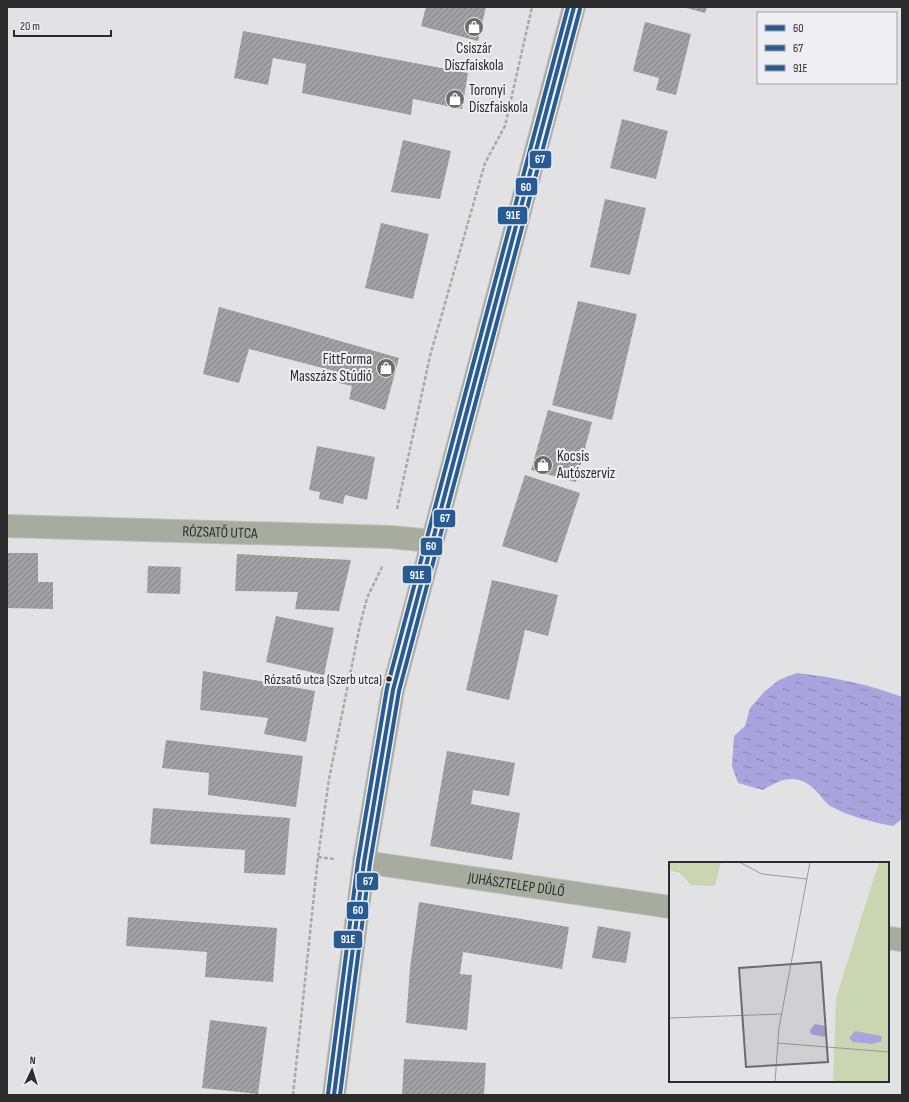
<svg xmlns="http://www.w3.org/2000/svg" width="909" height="1102" viewBox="0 0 909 1102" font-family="'Sofia Sans Condensed',sans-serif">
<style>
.water{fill:url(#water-ripples)}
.building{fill:url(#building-hatch)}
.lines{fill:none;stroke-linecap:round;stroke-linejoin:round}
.street-casing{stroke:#bebebf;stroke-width:24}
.secondary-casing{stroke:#bebebf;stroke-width:24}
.path{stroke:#a8aba3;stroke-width:2.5;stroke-dasharray:4 2;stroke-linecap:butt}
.street{stroke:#a8ac9e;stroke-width:22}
.secondary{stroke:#a6ab9c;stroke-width:22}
.bus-1-casing{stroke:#eeeef3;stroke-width:7}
.bus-2-casing{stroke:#eeeef3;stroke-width:7}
.bus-3-casing{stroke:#eeeef3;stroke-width:7}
.bus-1{stroke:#275b91;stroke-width:4}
.bus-2{stroke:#275b91;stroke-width:4}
.bus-3{stroke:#275b91;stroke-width:4}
.bus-dot{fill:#2c2c2d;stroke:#eeeef3;stroke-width:1.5}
.labels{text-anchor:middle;stroke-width:4;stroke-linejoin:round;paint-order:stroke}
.bus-label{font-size:14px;fill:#2c2c2d;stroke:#eeeef3;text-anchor:end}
.poi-label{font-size:15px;fill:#2c2c2d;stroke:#eeeef3;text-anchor:start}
.street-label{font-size:15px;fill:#2c2c2d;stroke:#eeeef3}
.inset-road{fill:none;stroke:#99999b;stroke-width:1}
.view{fill:#6c6c6d;fill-opacity:0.15;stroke:#6c6c6d;stroke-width:2}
.inset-edge{fill:none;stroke:#2c2c2d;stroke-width:2}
.line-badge{stroke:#eeeef3;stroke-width:1.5}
.badge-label{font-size:11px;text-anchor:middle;font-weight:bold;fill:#fff}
</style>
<defs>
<pattern id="water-ripples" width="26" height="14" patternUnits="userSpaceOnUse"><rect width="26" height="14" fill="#aaa3dd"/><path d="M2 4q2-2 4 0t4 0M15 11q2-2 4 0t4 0" fill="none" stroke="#8b85b4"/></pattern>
<pattern id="building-hatch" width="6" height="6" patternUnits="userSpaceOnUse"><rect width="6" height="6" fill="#a1a1a3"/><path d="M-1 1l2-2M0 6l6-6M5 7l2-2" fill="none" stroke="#838385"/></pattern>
</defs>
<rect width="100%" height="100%" fill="#e2e2e4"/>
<path class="water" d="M 797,673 C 833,677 868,684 902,697 L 902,818 L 901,820 L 893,826 C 872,822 851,817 832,807 C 826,804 822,797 817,792 C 799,772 782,778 763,790 L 738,783 L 732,766 L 734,736 L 745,726 L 750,708 L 764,692 L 779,680 Z"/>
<path class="building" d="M 426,7 L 486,7 L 478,41 L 421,26 Z
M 683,7 L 707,7 L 705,13 Z
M 645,22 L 691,34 L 676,95 L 656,90 L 659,78 L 633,71 Z
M 243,31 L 468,73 L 462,109 L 413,99 L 411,115 L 302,93 L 306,64 L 273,58 L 268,85 L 234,78 Z
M 622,119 L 668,131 L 656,179 L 610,168 Z
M 403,140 L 451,151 L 440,199 L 391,192 Z
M 605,199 L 646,208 L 630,275 L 590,267 Z
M 381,223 L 429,234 L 413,299 L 365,288 Z
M 578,301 L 637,314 L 612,420 L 552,405 Z
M 219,307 L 288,326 L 399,358 L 385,410 L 349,399 L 352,386 L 339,383 L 342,373 L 249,349 L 239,383 L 203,374 Z
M 548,410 L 592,422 L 576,482 L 531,470 Z
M 317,446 L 375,457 L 367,500 L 345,495 L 343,504 L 319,499 L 320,492 L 309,490 Z
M 525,475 L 580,493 L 557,563 L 502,546 Z
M 7,553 L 38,553 L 38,582 L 53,582 L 53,609 L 7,608 Z
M 237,554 L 351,560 L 339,611 L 295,609 L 298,592 L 235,591 Z
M 148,566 L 181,567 L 180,594 L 147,593 Z
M 492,580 L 558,595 L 548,636 L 525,630 L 509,700 L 466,690 Z
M 276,616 L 334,628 L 324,675 L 266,662 Z
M 203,671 L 315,691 L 306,742 L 264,734 L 268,718 L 200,710 Z
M 166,740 L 303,756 L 296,807 L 208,795 L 209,773 L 162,768 Z
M 447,751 L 515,763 L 509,796 L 473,790 L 471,804 L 520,813 L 512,860 L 430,846 Z
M 153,808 L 290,818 L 285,875 L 244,873 L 245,850 L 150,844 Z
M 419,902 L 569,927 L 562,969 L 463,952 L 460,974 L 472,975 L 467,1030 L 406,1023 L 410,968 Z
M 128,917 L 277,928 L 273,982 L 205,977 L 207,952 L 126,946 Z
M 598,926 L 631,932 L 626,963 L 592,958 Z
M 210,1020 L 267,1027 L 258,1094 L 202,1088 Z
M 404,1059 L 486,1063 L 484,1095 L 402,1095 Z"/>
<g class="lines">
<defs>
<g id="street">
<path id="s1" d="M 7,526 L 391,537 L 432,541"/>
<path id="s2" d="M 364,862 L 670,907"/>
<path d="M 888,938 L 902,940"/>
</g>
<path id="secondary" d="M 334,1095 L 364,862 L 393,690 L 574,7"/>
</defs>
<use href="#street" class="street-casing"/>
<use href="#secondary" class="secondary-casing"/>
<path class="path" d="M 397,509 L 430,356 L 485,163 L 505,126 L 532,7
M 318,857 L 335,859
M 293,1095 L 318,857 L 329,779 L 360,625 L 367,598 L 383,565"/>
<use href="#street" class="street"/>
<use href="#secondary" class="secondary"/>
<defs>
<path id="bus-1" d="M 334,1095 L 364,862 L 393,690 L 574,7"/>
<path id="bus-2" d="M 340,1095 L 370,863 L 399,691 L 580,9"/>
<path id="bus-3" d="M 328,1094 L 358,861 L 387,688 L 568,7"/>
</defs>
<use href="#bus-1" class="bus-1-casing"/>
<use href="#bus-2" class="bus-2-casing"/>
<use href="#bus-3" class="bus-3-casing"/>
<use href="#bus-1" class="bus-1"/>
<use href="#bus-2" class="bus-2"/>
<use href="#bus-3" class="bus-3"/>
</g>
<defs>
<symbol id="shop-disc" viewBox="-11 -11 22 22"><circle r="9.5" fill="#6c6c6d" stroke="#eeeef3"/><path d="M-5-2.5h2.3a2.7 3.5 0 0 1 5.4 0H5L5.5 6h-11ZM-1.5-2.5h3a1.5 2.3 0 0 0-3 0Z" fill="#fff"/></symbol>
</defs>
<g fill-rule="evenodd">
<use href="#shop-disc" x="463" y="16" width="22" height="22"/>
<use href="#shop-disc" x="444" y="88" width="22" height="22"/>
<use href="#shop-disc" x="375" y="357" width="22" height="22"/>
<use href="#shop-disc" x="532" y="454" width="22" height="22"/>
</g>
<circle class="bus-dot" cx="389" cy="679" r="3.5"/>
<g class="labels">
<g class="bus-label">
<text x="382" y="684">Rózsatő utca (Szerb utca)</text>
</g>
<g class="poi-label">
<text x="474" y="53" text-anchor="middle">Csiszár<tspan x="474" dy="17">Díszfaiskola</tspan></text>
<text x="469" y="95">Toronyi<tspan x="469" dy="17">Díszfaiskola</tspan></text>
<text x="372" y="364" text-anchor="end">FittForma<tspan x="372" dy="17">Masszázs Stúdió</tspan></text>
<text x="557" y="461">Kocsis<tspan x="557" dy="17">Autószerviz</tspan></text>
</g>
<g class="street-label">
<text dy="5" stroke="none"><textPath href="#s1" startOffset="213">RÓZSATŐ UTCA</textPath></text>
<text dy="5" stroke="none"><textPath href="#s2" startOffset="154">JUHÁSZTELEP DŰLŐ</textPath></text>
</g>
</g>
<g transform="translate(669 862)">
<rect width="220" height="220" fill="#e2e2e4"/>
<path d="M 210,0 L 220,0 L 220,220 L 164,220 L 167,136 Z" fill="#cad5b2"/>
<path d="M 0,0 L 52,0 L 46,24 L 22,23 L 11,11 L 0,8 Z" fill="#cad5b2"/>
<path d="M 146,162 L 157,164 L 156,175 L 142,172 L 141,168 ZM 186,169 L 212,174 L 213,179 L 203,182 L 184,180 L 180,176 Z" fill="#aaa3dd"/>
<path class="inset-road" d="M 70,0 L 93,12 L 138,17M 0,156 L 113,152M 108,181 L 220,190M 106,220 L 110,166 L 141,0"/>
<path class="view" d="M 152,100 L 159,200 L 77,205 L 70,106 Z"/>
<rect width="220" height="220" class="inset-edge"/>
</g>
<g class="line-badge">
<rect x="529" y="150" width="23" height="19" rx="4" fill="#275b91"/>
<rect x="515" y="177" width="23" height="19" rx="4" fill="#275b91"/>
<rect x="497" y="206" width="31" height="19" rx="4" fill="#275b91"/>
<rect x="433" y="509" width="23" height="19" rx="4" fill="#275b91"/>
<rect x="420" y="537" width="23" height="19" rx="4" fill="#275b91"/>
<rect x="402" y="565" width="30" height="19" rx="4" fill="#275b91"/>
<rect x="356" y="872" width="23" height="19" rx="4" fill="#275b91"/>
<rect x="346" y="901" width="23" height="19" rx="4" fill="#275b91"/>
<rect x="333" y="930" width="30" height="19" rx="4" fill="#275b91"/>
</g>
<g class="badge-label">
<text x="540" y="163">67</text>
<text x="526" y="191">60</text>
<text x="513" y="219">91E</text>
<text x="445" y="522">67</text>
<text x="431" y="550">60</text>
<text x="417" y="579">91E</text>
<text x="368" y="885">67</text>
<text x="358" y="914">60</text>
<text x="348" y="943">91E</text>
</g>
<rect width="909" height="1102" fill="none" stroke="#2c2c2d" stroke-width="16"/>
<rect x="757" y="12" width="140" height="72" fill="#eeeef3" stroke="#a0a0a4"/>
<rect x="765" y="25" width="20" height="6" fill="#275b91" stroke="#a0a0a4"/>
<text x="793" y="32" font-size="12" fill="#2c2c2d">60</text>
<rect x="765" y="45" width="20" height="6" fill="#275b91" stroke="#a0a0a4"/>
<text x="793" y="52" font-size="12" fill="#2c2c2d">67</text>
<rect x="765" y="65" width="20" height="6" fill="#275b91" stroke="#a0a0a4"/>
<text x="793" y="72" font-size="12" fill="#2c2c2d">91E</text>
<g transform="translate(32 1070) rotate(4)" stroke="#eeeef3" stroke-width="3" paint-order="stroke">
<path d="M0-3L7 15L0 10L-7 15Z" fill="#2c2c2d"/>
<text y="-6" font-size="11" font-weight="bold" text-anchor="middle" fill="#2c2c2d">N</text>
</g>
<path d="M14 30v6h97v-6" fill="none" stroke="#2c2c2d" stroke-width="2"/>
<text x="20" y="30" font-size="12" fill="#2c2c2d" stroke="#eeeef3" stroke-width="3" paint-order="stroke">20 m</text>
</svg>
